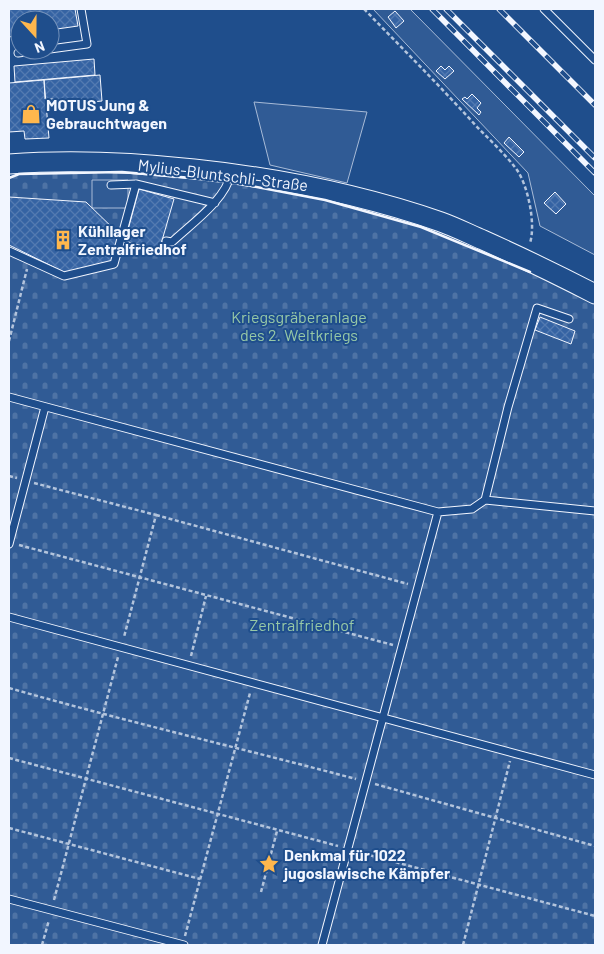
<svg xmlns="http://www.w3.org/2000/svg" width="604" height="954" viewBox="0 0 604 954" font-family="Barlow,sans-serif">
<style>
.cemetery{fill:url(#cemetery-stones);stroke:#a8bbd7}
.built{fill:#305b95;stroke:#a8bbd7}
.building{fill:url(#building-cross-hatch);stroke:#f2f6ff}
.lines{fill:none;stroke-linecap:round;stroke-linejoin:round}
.lane-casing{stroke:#f2f6ff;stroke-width:9}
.secondary-casing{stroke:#f2f6ff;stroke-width:21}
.path{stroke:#b3c4dc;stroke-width:2.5;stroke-dasharray:4 2.5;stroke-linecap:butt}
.lane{stroke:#1f4e8c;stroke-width:7}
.secondary{stroke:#1f4e8c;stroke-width:19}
.rail-casing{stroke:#f2f6ff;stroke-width:5.5}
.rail{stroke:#1f4e8c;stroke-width:4;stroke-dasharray:11;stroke-linecap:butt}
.wall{stroke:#f2f6ff;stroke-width:2.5}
.labels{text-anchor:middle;stroke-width:4;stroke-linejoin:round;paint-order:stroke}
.poi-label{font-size:16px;font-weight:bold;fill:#f2f6ff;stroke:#1f4e8c;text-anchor:start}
.street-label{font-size:16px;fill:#f2f6ff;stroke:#1f4e8c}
.park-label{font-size:16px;fill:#97c8a6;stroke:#1f4e8c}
</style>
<defs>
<pattern id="cemetery-stones" width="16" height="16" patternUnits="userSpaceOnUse" patternTransform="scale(1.25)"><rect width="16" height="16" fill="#305b95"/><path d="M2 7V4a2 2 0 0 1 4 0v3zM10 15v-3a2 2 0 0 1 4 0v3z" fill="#4e73a5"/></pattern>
<pattern id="building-cross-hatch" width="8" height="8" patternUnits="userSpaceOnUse" patternTransform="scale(1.25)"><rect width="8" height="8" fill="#3563a3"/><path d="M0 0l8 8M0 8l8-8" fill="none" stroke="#537ab1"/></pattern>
</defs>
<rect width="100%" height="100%" fill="#1f4e8c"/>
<path class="cemetery" d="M 122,172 L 230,182 L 325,200 L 421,227 L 536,274 L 595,304 L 595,945 L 9,945 L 9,178 L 19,174 Z"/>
<path class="built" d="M 373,9 L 410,9 L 595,196 L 595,255 L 540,226 L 528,173 Z
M 254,102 L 367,112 L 347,183 L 270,165 Z
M 92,180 L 128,180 L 128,208 L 92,208 Z"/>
<path class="building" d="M 9,9 L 75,9 L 78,26 L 50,30 L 50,20 L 20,20 L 20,35 L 9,37 Z
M 395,11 L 404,21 L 396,28 L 388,17 Z
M 94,59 L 95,75 L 15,82 L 14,66 Z
M 441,66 L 445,70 L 449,66 L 454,71 L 445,79 L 436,71 Z
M 100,75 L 102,101 L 70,104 L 70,101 L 56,102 L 55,99 L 45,99 L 44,80 Z
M 44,80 L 49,138 L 25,139 L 24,131 L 9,132 L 9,83 Z
M 472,94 L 481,103 L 477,108 L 481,112 L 479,115 L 462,99 L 465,97 L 467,99 Z
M 509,137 L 524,152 L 519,157 L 504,143 Z
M 139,189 L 174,199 L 159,251 L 125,241 Z
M 555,192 L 566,204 L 556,214 L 544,203 Z
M 9,197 L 86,202 L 119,234 L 112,262 L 66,273 L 9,245 Z
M 540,317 L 575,331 L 571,344 L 535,330 Z"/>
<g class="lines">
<defs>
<path id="lane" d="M 544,9 L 595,60
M 50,49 L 87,44 L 81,9
M 18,53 L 42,50
M 111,185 L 136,184 L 215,203
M 166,241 L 172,242 C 191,224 226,200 231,173
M 9,251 L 64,276 L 114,264 L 136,184
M 9,397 L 438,512 L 472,509 L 485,500 L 595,511
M 485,500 L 508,407 L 537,308 L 569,319
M 9,544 L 45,407
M 9,617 L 595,775
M 9,899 L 184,945
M 322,945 L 438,512"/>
<path id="secondary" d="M 9,164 C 72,159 131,162 194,169 C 279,178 360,194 441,222 C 455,227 469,234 483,240 C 521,257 558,275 595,294"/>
</defs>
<use href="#lane" class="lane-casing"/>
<use href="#secondary" class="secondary-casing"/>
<path class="path" d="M 364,9 C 402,48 441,87 478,128 C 491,141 506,155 517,170 C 528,186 536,224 530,243
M 9,341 L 27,269
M 9,476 L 17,478
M 34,483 L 156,515 L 124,637
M 156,515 L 408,584
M 19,545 L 393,645
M 191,656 L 206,596
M 9,688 C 124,721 240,748 356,779
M 9,758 L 338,846
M 375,784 L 595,846
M 9,828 L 200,879
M 358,852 L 595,916
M 261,892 L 277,831
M 54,900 L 118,657
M 185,936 L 250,693
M 42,945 L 49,920
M 463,945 L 510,761"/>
<use href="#lane" class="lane"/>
<use href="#secondary" class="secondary"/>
<defs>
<path id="rail" d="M 432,9 L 595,173
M 446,9 L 595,158
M 499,9 L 595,105"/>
</defs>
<use href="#rail" class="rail-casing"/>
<use href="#rail" class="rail"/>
<path class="wall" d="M 9,178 L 19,174 L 122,172 L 215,180
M 230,182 L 325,200 L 421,227 L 530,272"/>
</g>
<defs>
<symbol id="shop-bare" viewBox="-9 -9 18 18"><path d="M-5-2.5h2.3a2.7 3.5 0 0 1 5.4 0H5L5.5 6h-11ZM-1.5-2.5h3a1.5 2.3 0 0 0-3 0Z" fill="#ffb74d" stroke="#1f4e8c" stroke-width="2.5" paint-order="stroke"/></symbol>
<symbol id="building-bare" viewBox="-9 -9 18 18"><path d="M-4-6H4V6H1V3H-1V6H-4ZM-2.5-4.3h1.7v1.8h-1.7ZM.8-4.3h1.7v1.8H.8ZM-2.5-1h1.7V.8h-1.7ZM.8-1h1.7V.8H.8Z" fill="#ffb74d" stroke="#1f4e8c" stroke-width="2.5" paint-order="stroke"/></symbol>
<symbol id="sight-bare" viewBox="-9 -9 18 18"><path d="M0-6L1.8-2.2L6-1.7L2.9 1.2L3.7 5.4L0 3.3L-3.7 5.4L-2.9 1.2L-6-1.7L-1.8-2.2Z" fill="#ffb74d" stroke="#1f4e8c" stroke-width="2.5" paint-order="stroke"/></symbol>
</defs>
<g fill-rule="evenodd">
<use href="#shop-bare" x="17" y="100" width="28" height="28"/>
<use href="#building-bare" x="49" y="226" width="28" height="28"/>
<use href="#sight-bare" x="255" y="850" width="28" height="28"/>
</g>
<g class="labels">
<g class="poi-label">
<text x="46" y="111">MOTUS Jung &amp;<tspan x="46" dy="18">Gebrauchtwagen</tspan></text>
<text x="78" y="237">Kühllager<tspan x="78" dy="18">Zentralfriedhof</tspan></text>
<text x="284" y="861">Denkmal für 1022<tspan x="284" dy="18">jugoslawische Kämpfer</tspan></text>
</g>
<g class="street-label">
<text transform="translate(223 175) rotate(7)" y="6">Mylius-Bluntschli-Straße</text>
</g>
<g class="park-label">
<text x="299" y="323">Kriegsgräberanlage<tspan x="299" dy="18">des 2. Weltkriegs</tspan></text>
<text x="302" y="631">Zentralfriedhof</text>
</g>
</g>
<rect width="604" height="954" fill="none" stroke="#f2f6ff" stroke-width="20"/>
<g transform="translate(35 35) rotate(159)"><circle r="24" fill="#1f4e8c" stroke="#7391ba"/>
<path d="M0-4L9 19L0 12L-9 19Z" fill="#ffb74d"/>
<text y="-8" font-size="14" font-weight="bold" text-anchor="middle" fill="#f2f6ff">N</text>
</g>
</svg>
